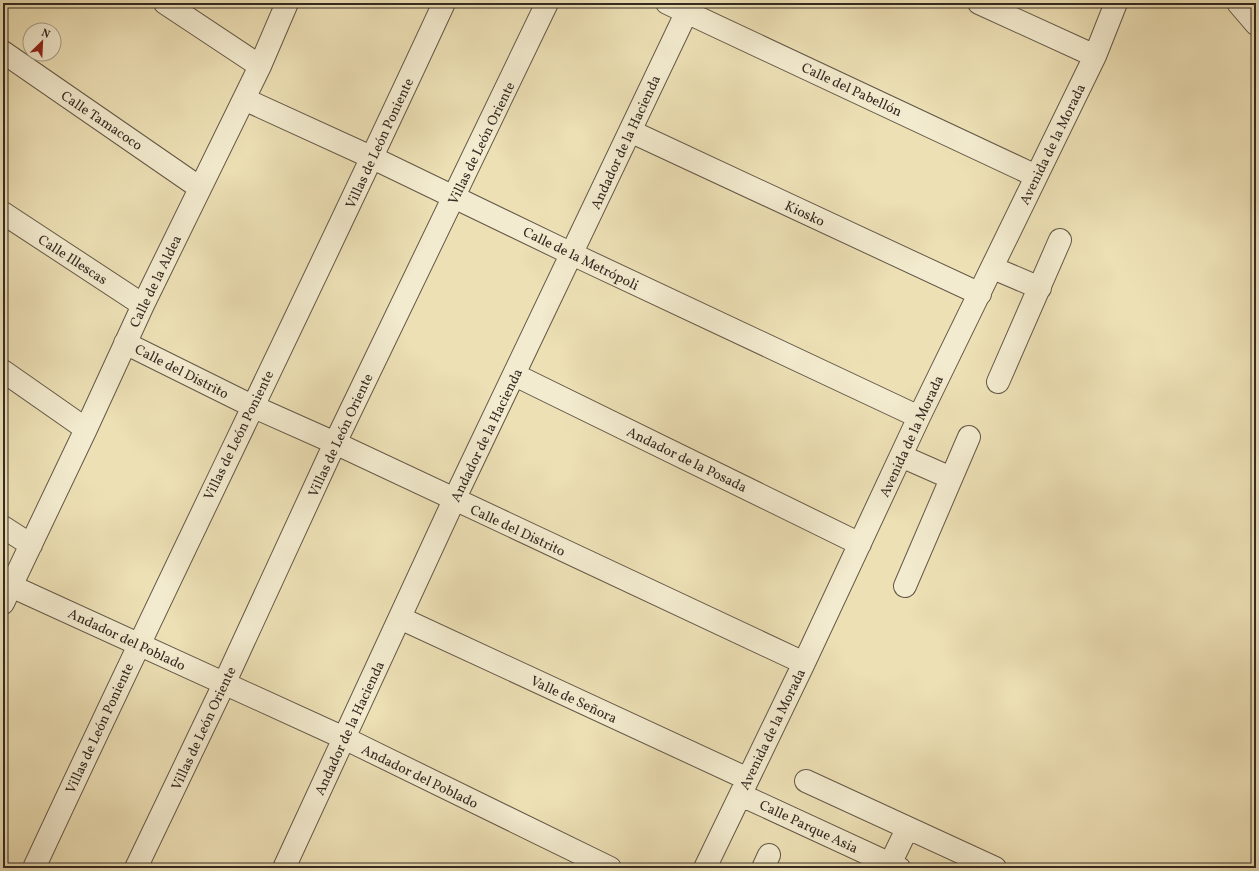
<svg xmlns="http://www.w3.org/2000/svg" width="1259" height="871" viewBox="0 0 1259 871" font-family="Vollkorn,serif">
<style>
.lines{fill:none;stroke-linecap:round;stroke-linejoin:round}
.minor-casing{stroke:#635847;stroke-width:24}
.minor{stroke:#f3ebcf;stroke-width:22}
.labels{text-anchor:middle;stroke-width:3;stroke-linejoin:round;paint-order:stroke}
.street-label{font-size:14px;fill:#352a22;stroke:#f3ebcf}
</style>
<rect width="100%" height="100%" fill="#ede0b5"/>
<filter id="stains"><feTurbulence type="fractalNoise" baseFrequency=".005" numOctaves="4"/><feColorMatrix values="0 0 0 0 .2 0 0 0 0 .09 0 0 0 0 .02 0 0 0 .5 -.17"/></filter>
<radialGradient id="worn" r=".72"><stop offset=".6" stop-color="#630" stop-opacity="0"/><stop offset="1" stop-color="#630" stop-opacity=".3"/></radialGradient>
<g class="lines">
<defs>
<path id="minor" d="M 165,3 L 260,66
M 667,3 L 1036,176
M 979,3 L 1095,56
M 1238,3 L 1256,24
M 3,52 L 200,188
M 244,99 L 373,158 L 572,254 L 919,417
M 630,131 L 980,294
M 3,213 L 143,305
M 993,268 L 1040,288
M 125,343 L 252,406 L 335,443 L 804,663
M 3,371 L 86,429
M 515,375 L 860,544
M 998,382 L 1060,240
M 901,456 L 951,478
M 3,527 L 31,545
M 11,586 L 344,738 L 610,868
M 905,586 L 969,437
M 3,603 L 86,429 L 143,305 L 260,66 L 287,3
M 400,618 L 748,779
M 806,781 L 995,868
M 741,795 L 899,868
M 890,864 L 907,829
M 34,868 C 168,579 310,293 444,3
M 136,868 L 224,684 L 335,443 L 547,3
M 284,868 L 454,500 L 691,3
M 705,868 L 804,663 L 919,417 L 1095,56 L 1116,3
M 763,868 L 769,855"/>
</defs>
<use href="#minor" class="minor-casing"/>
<use href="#minor" class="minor"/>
</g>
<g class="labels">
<g class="street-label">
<text transform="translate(852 89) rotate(25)" y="5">Calle del Pabellón</text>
<text transform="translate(102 120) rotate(34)" y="5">Calle Tamacoco</text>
<text transform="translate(625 142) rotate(-65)" y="5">Andador de la Hacienda</text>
<text transform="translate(379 143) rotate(-65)" y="5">Villas de León Poniente</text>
<text transform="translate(481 143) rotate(-64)" y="5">Villas de León Oriente</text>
<text transform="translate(1052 144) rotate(-64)" y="5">Avenida de la Morada</text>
<text transform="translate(805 213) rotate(25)" y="5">Kiosko</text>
<text transform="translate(581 258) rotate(26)" y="5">Calle de la Metrópoli</text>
<text transform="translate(73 259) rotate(33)" y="5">Calle Illescas</text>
<text transform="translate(155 281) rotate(-64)" y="5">Calle de la Aldea</text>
<text transform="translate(182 371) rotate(27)" y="5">Calle del Distrito</text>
<text transform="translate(238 435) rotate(-64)" y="5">Villas de León Poniente</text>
<text transform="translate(340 435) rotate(-65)" y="5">Villas de León Oriente</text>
<text transform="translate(486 435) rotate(-64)" y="5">Andador de la Hacienda</text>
<text transform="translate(911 436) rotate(-65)" y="5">Avenida de la Morada</text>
<text transform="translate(687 459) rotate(26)" y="5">Andador de la Posada</text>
<text transform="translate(518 530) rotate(25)" y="5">Calle del Distrito</text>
<text transform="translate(127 639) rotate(25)" y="5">Andador del Poblado</text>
<text transform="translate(574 699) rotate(25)" y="5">Valle de Señora</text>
<text transform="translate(99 728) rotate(-65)" y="5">Villas de León Poniente</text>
<text transform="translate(203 728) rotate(-65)" y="5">Villas de León Oriente</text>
<text transform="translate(349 728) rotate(-65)" y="5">Andador de la Hacienda</text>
<text transform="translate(772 729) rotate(-64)" y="5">Avenida de la Morada</text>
<text transform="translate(420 776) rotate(26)" y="5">Andador del Poblado</text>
<text transform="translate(809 826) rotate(25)" y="5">Calle Parque Asia</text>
</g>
</g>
<rect width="1259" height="871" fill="none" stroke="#ede0b5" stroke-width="16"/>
<rect x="4" y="4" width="1251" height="863" fill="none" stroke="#352a22" stroke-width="2"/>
<rect x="8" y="8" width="1243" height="855" fill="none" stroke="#352a22"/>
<g transform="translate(42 42) rotate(24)"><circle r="19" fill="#f3ebcf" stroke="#a79e8a"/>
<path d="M0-3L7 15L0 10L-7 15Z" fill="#8f2418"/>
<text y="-6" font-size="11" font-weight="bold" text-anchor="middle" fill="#352a22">N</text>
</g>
<rect width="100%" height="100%" filter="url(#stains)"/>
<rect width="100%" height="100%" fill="url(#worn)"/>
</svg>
